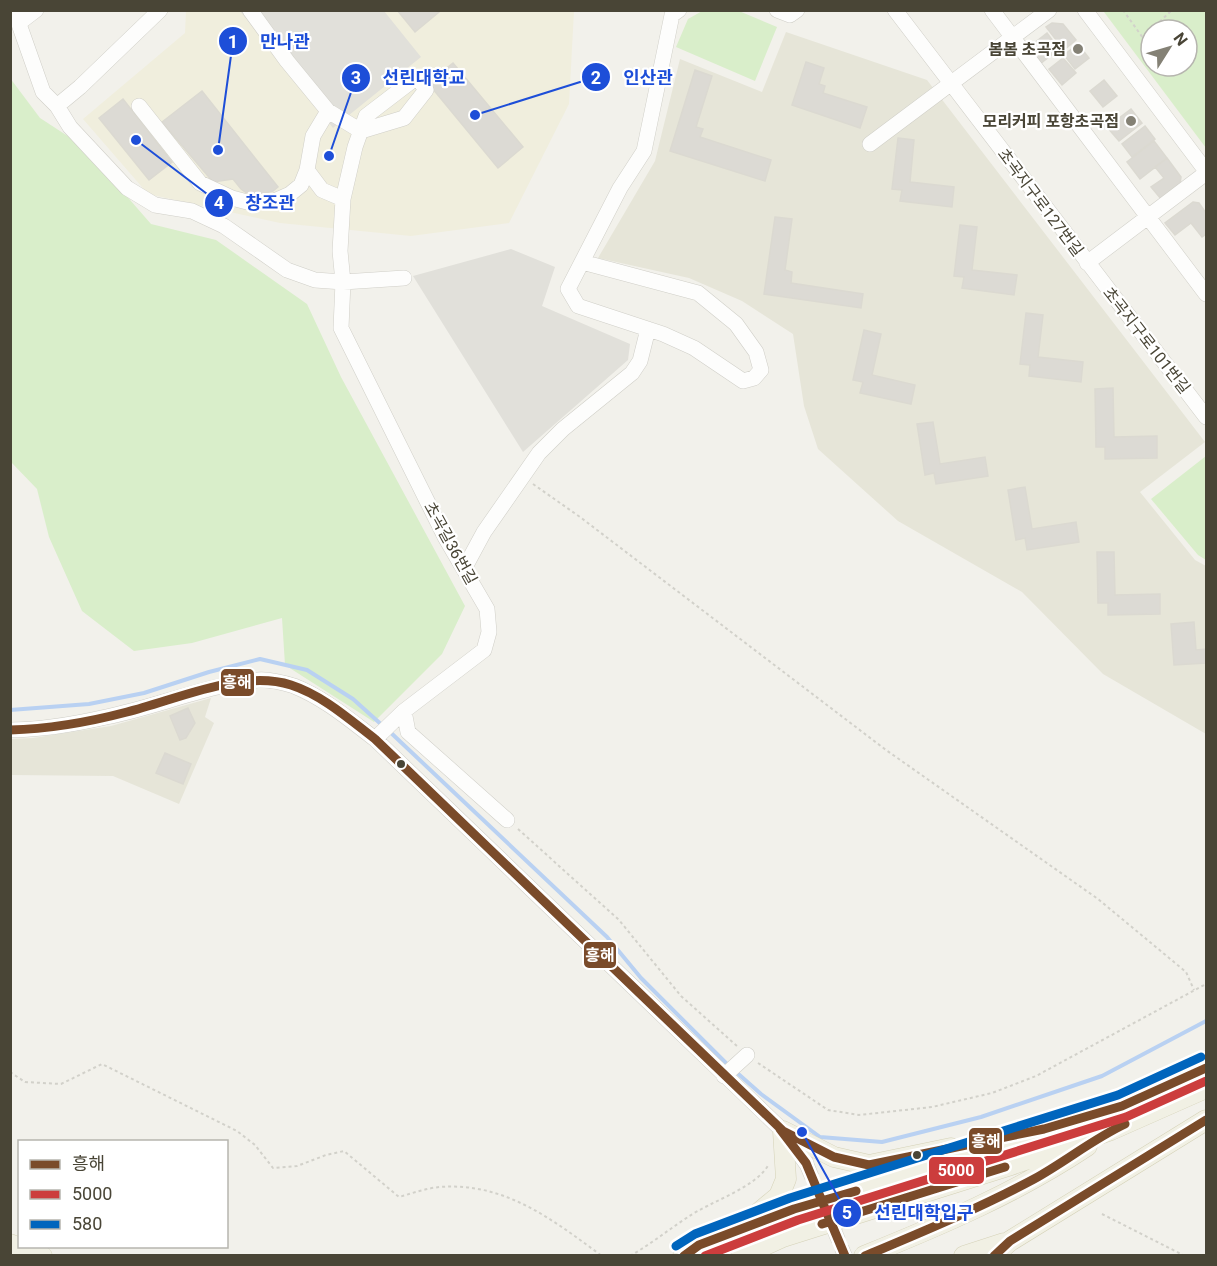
<svg xmlns="http://www.w3.org/2000/svg" width="1217" height="1266" viewBox="0 0 1217 1266" font-family="Roboto,'Noto Sans KR',sans-serif">
<style>
.residential{fill:#e6e5d8}
.education{fill:#f0eedd}
.green{fill:#d9eeca;fill-rule:evenodd}
.parking{fill:#e1e0da}
.lines{fill:none;stroke-linecap:round;stroke-linejoin:round}
.stream{stroke:#b9d1f2;stroke-width:4}
.building{fill:#dcdad4;stroke:#dbd9d1;stroke-width:1.5}
.minor-tunnel{stroke:#d0cfc7;stroke-width:15;stroke-dasharray:15 8;stroke-linecap:butt}
.minor-casing{stroke:#d0cfc8;stroke-width:16}
.major-casing{stroke:#d5d2b8;stroke-width:21}
.path{stroke:#d2d1ca;stroke-width:2;stroke-dasharray:3 3;stroke-linecap:butt}
.minor{stroke:#fdfdfc;stroke-width:15}
.major{stroke:#f1f0e4;stroke-width:20}
.bus-1-casing{stroke:#fff;stroke-width:14}
.bus-2-casing{stroke:#fff;stroke-width:14}
.bus-3-casing{stroke:#fff;stroke-width:14}
.bus-1{stroke:#7a4b2a;stroke-width:9}
.bus-2{stroke:#cc3d3d;stroke-width:9}
.bus-3{stroke:#0065bd;stroke-width:9}
.poi-dot{fill:#848175;stroke:#fff;stroke-width:2}
.bus-dot{fill:#494536;stroke:#fff;stroke-width:2}
.labels{text-anchor:middle;stroke-width:4.5;stroke-linejoin:round;paint-order:stroke}
.poi-label{font-size:16px;font-weight:bold;fill:#494536;stroke:#fff;text-anchor:end}
.street-label{font-size:16px;fill:#494536;stroke:#fff}
.leader{fill:none;stroke:#1d4ed8;stroke-width:2}
.callout-dot{fill:#1d4ed8;stroke:#fff;stroke-width:2}
.mark-label{font-size:18px;text-anchor:middle;font-weight:bold;fill:#fff}
.callout-label{font-size:18px;text-anchor:middle;font-weight:bold;fill:#1d4ed8;stroke:#fff;stroke-width:4.5;stroke-linejoin:round;paint-order:stroke}
.line-badge{stroke:#fff;stroke-width:2}
.badge-label{font-size:16px;text-anchor:middle;font-weight:bold;fill:#fff}
</style>
<rect width="100%" height="100%" fill="#f2f1eb"/>
<path class="residential" d="M 786,32 L 927,80 L 1205,442 L 1140,492 L 1195,560 L 1206,566 L 1206,734 L 1103,674 L 1022,592 L 898,521 L 818,449 L 804,406 L 793,334 L 742,301 L 689,278 L 598,258 L 655,161 L 680,59 L 762,92 Z
M 211,698 L 205,717 L 214,723 L 179,804 L 113,776 L 11,775 L 10,739 L 33,738 L 111,726 Z"/>
<path class="education" d="M 186,11 L 574,11 L 569,104 L 509,223 L 411,236 L 280,223 L 148,194 L 83,119 L 185,33 Z"/>
<path class="green" d="M 704,10 L 739,11 L 777,27 L 755,81 L 676,47 L 688,19 Z
M 1105,10 L 1206,11 L 1206,148 L 1104,12 ZM 1151,30 L 1187,30 L 1187,66 L 1151,66 Z
M 10,78 L 40,118 L 83,146 L 151,224 L 216,240 L 307,304 L 341,377 L 465,606 L 442,654 L 374,722 L 285,665 L 282,618 L 192,643 L 134,651 L 82,611 L 49,537 L 37,489 L 11,462 Z
M 1206,456 L 1206,560 L 1198,555 L 1151,499 Z"/>
<path class="parking" d="M 240,11 L 384,11 L 421,57 L 333,128 Z
M 511,249 L 555,267 L 542,306 L 630,344 L 628,360 L 523,452 L 413,276 Z"/>
<g class="lines">
<path class="stream" d="M 10,710 L 89,704 L 144,693 L 209,672 L 260,659 L 307,670 L 353,699 L 383,726
M 389,731 L 607,937 L 641,978 L 729,1066
M 735,1071 L 761,1094 L 820,1137 L 882,1142 L 981,1117 L 1102,1076 L 1206,1021"/>
</g>
<path class="building" d="M 397,10 L 438,10 L 439,12 L 415,32 Z
M 1052,23 L 1063,24 L 1076,40 L 1064,50 L 1046,27 Z
M 1047,33 L 1059,49 L 1040,64 L 1028,48 Z
M 1078,44 L 1089,58 L 1075,69 L 1064,55 Z
M 1063,58 L 1076,73 L 1062,85 L 1049,69 Z
M 806,62 L 824,68 L 819,84 L 825,86 L 823,93 L 867,107 L 860,128 L 792,105 Z
M 453,63 L 523,147 L 498,168 L 428,83 Z
M 695,70 L 712,76 L 696,127 L 703,129 L 700,137 L 771,160 L 765,181 L 670,151 Z
M 1104,80 L 1117,96 L 1103,107 L 1090,91 Z
M 202,91 L 278,187 L 273,191 L 257,195 L 248,194 L 241,189 L 233,179 L 213,182 L 162,122 Z
M 123,99 L 172,162 L 149,180 L 99,118 Z
M 1131,109 L 1142,123 L 1119,141 L 1107,127 Z
M 1145,126 L 1155,139 L 1132,157 L 1122,144 Z
M 898,138 L 914,140 L 910,182 L 954,187 L 952,207 L 900,201 L 902,190 L 892,189 Z
M 1154,141 L 1167,158 L 1140,179 L 1127,162 Z
M 1167,158 L 1181,177 L 1180,184 L 1161,199 L 1151,187 L 1164,178 L 1155,167 Z
M 1193,202 L 1199,203 L 1206,213 L 1206,234 L 1202,237 L 1191,223 L 1175,235 L 1165,223 Z
M 775,217 L 792,219 L 785,270 L 792,272 L 791,283 L 863,294 L 861,308 L 764,294 Z
M 960,225 L 977,227 L 972,270 L 1017,275 L 1014,295 L 962,288 L 964,277 L 954,276 Z
M 1026,313 L 1043,315 L 1038,357 L 1083,362 L 1081,382 L 1029,376 L 1030,365 L 1020,364 Z
M 864,330 L 881,334 L 872,375 L 915,385 L 911,404 L 860,393 L 863,382 L 853,380 Z
M 1113,388 L 1114,437 L 1157,436 L 1157,458 L 1105,459 L 1105,447 L 1096,447 L 1095,389 Z
M 933,422 L 940,464 L 985,457 L 988,476 L 936,484 L 934,473 L 925,475 L 917,424 Z
M 1025,487 L 1032,529 L 1076,522 L 1079,542 L 1027,550 L 1025,538 L 1016,540 L 1008,490 Z
M 1097,552 L 1114,552 L 1115,595 L 1160,594 L 1160,614 L 1108,615 L 1108,603 L 1098,603 Z
M 1194,622 L 1196,650 L 1206,649 L 1206,663 L 1174,665 L 1171,624 Z
M 188,708 L 195,723 L 186,738 L 180,740 L 170,716 Z
M 165,753 L 191,764 L 183,784 L 156,773 Z"/>
<g class="lines">
<path class="minor-tunnel" d="M 806,1163 L 845,1256"/>
<defs>
<path id="minor" d="M 14,10 L 43,92 L 57,106 L 80,87 L 160,10
M 250,10 L 287,61 L 328,111 L 361,131 L 404,118 L 426,90 L 417,77 L 366,116 L 355,147 L 343,199 L 340,251 L 343,282 L 341,328 L 445,537 L 487,609 L 489,632 L 484,650 L 404,711 L 375,739
M 777,10 L 790,15 L 797,10
M 895,10 L 1206,417
M 992,10 L 1206,294
M 1085,10 L 1206,171
M 19,23 L 36,10
M 57,106 L 70,127 L 127,188 L 155,205 L 192,211 L 224,226 L 287,270 L 315,280 L 343,282 L 404,278
M 139,106 L 200,183 L 232,198 L 247,202 L 274,201 L 290,194 L 301,185 L 307,170
M 328,111 L 313,136 L 307,170 L 322,190 L 343,199
M 870,144 L 1049,10
M 582,262 L 698,293 L 736,324 L 756,352 L 761,370 L 754,378 L 743,381 L 694,348 L 663,334 L 578,306 L 568,289 L 620,188 L 644,151 L 672,15 L 679,10
M 1087,263 L 1206,173
M 464,569 L 484,532 L 539,453 L 563,429 L 632,373 L 640,361 L 648,329
M 404,711 L 408,732 L 507,820
M 10,730 C 42,730 75,724 106,717 C 157,707 206,685 258,680 C 268,679 285,683 294,686 C 324,698 350,720 375,739 L 783,1131 L 806,1163
M 724,1076 L 747,1055"/>
<path id="major" d="M 783,1131 L 834,1157 L 869,1165 L 951,1148
M 749,1221 L 779,1196 L 786,1179 L 783,1131
M 10,1244 L 42,1256
M 683,1256 L 699,1245 L 794,1209 L 1122,1106 L 1206,1068
M 741,1256 L 783,1237 L 1008,1166 L 1111,1130 L 1206,1088
M 864,1256 C 941,1225 1018,1192 1087,1146
M 964,1256 L 1004,1243
M 993,1256 L 1010,1241 L 1206,1120"/>
</defs>
<use href="#minor" class="minor-casing"/>
<use href="#major" class="major-casing"/>
<path class="path" d="M 1123,10 L 1143,38 L 1151,30
M 1151,30 L 1172,10
M 533,484 L 580,517 L 886,750 L 1098,899 L 1186,972 L 1194,990
M 518,829 L 619,920 L 681,996 L 737,1046
M 758,1063 L 828,1110 L 859,1115 L 932,1107 L 992,1093 L 1036,1076 L 1206,984
M 10,1072 L 25,1082 L 61,1084 L 102,1064 L 237,1131 L 255,1145 L 273,1168 L 297,1166 L 326,1155 L 344,1151 L 399,1197 C 413,1193 427,1188 440,1187 C 505,1182 553,1220 602,1256
M 1102,1214 L 1185,1256
M 630,1256 C 651,1244 668,1230 688,1217 C 711,1201 756,1188 769,1164"/>
<use href="#minor" class="minor"/>
<use href="#major" class="major"/>
<defs>
<path id="bus-1" d="M 10,730 C 50,729 89,722 127,712 C 176,700 241,669 291,685 C 322,695 349,719 375,739 L 783,1131 L 834,1157 L 869,1165 L 1044,1129 L 1122,1106 L 1206,1068
M 780,1129 L 806,1163 L 845,1256
M 822,1224 L 1005,1167
M 684,1256 L 699,1245 L 794,1209 L 856,1191
M 865,1256 C 922,1232 980,1208 1034,1179 C 1065,1162 1093,1139 1125,1124
M 994,1256 L 1010,1241 L 1206,1120"/>
<path id="bus-2" d="M 705,1256 L 798,1220 L 1126,1117 L 1206,1081"/>
<path id="bus-3" d="M 676,1246 L 695,1234 L 790,1198 L 1118,1095 L 1201,1057"/>
</defs>
<use href="#bus-1" class="bus-1-casing"/>
<use href="#bus-2" class="bus-2-casing"/>
<use href="#bus-3" class="bus-3-casing"/>
<use href="#bus-1" class="bus-1"/>
<use href="#bus-2" class="bus-2"/>
<use href="#bus-3" class="bus-3"/>
</g>
<g class="poi-dot">
<circle cx="1078" cy="49" r="6"/>
<circle cx="1131" cy="121" r="6"/>
</g>
<g class="bus-dot">
<circle cx="401" cy="764" r="5"/>
<circle cx="917" cy="1155" r="5"/>
</g>
<g class="labels">
<g class="poi-label">
<text x="1066" y="55">봄봄 초곡점</text>
<text x="1119" y="127">모리커피 포항초곡점</text>
</g>
<g class="street-label">
<text transform="translate(1041 202) rotate(53)" y="6">초곡지구로127번길</text>
<text transform="translate(1147 340) rotate(52)" y="6">초곡지구로101번길</text>
<text transform="translate(451 543) rotate(61)" y="6">초곡길36번길</text>
</g>
</g>
<path class="leader" d="M218 150L233 41M475 115L596 77M329 156L356 78M136 140L219 203M802 1132L847 1213"/>
<g class="callout-dot">
<circle cx="218" cy="150" r="6"/>
<circle cx="475" cy="115" r="6"/>
<circle cx="329" cy="156" r="6"/>
<circle cx="136" cy="140" r="6"/>
<circle cx="802" cy="1132" r="6"/>
<circle cx="233" cy="41" r="15"/>
<circle cx="596" cy="77" r="15"/>
<circle cx="356" cy="78" r="15"/>
<circle cx="219" cy="203" r="15"/>
<circle cx="847" cy="1213" r="15"/>
</g>
<g class="mark-label">
<text x="233" y="48">1</text>
<text x="596" y="84">2</text>
<text x="356" y="84">3</text>
<text x="219" y="209">4</text>
<text x="847" y="1219">5</text>
</g>
<g class="callout-label">
<text x="285" y="48">만나관</text>
<text x="648" y="84">인산관</text>
<text x="424" y="84">선린대학교</text>
<text x="270" y="209">창조관</text>
<text x="924" y="1219">선린대학입구</text>
</g>
<g class="line-badge">
<rect x="220" y="668" width="35" height="29" rx="6" fill="#7a4b2a"/>
<rect x="583" y="941" width="34" height="28" rx="6" fill="#7a4b2a"/>
<rect x="968" y="1127" width="35" height="28" rx="6" fill="#7a4b2a"/>
<rect x="928" y="1156" width="57" height="29" rx="6" fill="#cc3d3d"/>
</g>
<g class="badge-label">
<text x="237" y="688">흥해</text>
<text x="600" y="961">흥해</text>
<text x="986" y="1147">흥해</text>
<text x="956" y="1176">5000</text>
</g>
<rect width="1217" height="1266" fill="none" stroke="#494536" stroke-width="24"/>
<rect x="18" y="1140" width="210" height="108" fill="#ffffff" stroke="#b6b5af" stroke-width="1.5"/>
<rect x="30" y="1160" width="30" height="9" fill="#7a4b2a" stroke="#b6b5af" stroke-width="1.5"/>
<text x="72" y="1170" font-size="18" fill="#494536">흥해</text>
<rect x="30" y="1190" width="30" height="9" fill="#cc3d3d" stroke="#b6b5af" stroke-width="1.5"/>
<text x="72" y="1200" font-size="18" fill="#494536">5000</text>
<rect x="30" y="1220" width="30" height="9" fill="#0065bd" stroke="#b6b5af" stroke-width="1.5"/>
<text x="72" y="1230" font-size="18" fill="#494536">580</text>
<g transform="translate(1169 48) rotate(53)"><circle r="28" fill="#ffffff" stroke="#b6b5af" stroke-width="1.5"/>
<path d="M0-4.5L10 22L0 15L-10 22Z" fill="#848175"/>
<text y="-9" font-size="16" font-weight="bold" text-anchor="middle" fill="#494536">N</text>
</g>
</svg>
